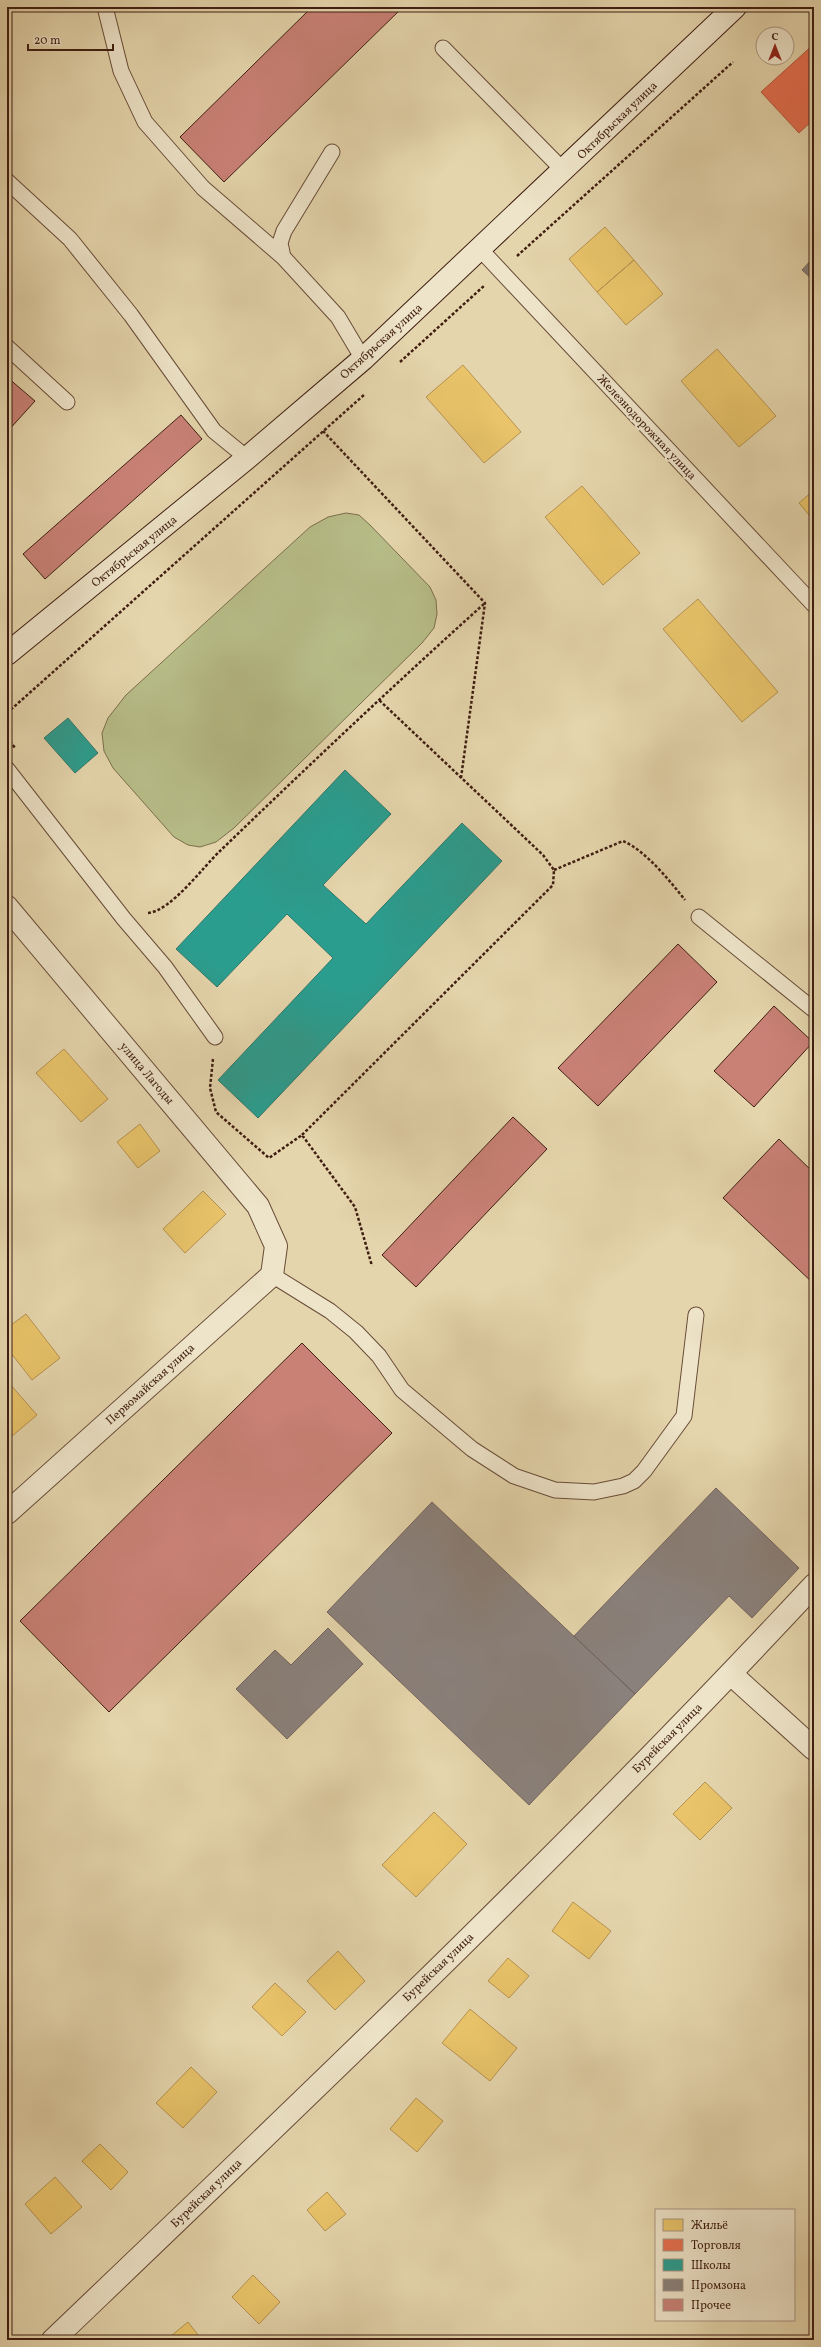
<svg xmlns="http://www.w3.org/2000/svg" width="821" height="2347" viewBox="0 0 821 2347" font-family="Vollkorn,serif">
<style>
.green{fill:#b7bd88;stroke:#7b6e4d}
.homes{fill:#e9c46a;stroke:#b69250}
.shops{fill:#e76f51;stroke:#b5573e}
.schools{fill:#2a9d8f;stroke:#30776a}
.industry{fill:#8a817c;stroke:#74635c}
.building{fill:#c98176;stroke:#3f1e12}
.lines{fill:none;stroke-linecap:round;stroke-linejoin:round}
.service-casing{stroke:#684c38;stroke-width:17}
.minor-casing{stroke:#684c38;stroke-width:24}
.secondary-casing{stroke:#3f1e12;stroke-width:24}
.path{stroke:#3f1e12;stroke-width:2.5;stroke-dasharray:3 2;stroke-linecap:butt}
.service{stroke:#eee4c9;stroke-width:15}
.minor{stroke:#eee4c9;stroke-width:22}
.secondary{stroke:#eee4c9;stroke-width:22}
.labels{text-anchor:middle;stroke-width:4;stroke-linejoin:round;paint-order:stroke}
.street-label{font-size:12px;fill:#3f1e12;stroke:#eee4c9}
</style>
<rect width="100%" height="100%" fill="#e5d5ac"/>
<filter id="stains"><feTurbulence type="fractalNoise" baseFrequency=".005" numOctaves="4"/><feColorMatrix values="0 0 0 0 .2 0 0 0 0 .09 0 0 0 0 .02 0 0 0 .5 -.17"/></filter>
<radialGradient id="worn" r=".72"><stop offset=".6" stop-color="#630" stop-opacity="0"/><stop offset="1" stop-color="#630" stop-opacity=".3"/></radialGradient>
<path class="green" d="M 346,513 L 359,515 L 370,525 L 430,587 L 436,600 L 437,614 L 434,628 L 422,643 L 234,828 L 216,842 L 200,847 L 188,845 L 174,837 L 113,768 L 104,751 L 102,733 L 108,718 L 126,695 L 310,527 L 328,517 Z"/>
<path class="homes" d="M 605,227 L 634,260 L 597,292 L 569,259 Z
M 634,260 L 663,294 L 626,325 L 597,292 Z
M 717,349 L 776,416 L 739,447 L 681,381 Z
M 463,365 L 521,432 L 484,463 L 426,397 Z
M 582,486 L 640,553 L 603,585 L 545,517 Z
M 814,490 L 814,521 L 799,503 Z
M 698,599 L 778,692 L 742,722 L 663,629 Z
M 64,1049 L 108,1099 L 81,1122 L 36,1073 Z
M 140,1124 L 160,1151 L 138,1168 L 117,1142 Z
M 203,1191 L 226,1214 L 185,1253 L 163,1229 Z
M 26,1314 L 60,1358 L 32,1380 L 7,1348 L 7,1328 Z
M 9,1383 L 37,1415 L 11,1437 L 7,1432 L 7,1385 Z
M 705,1782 L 732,1808 L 700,1840 L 673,1814 Z
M 434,1812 L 467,1844 L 416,1897 L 382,1865 Z
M 573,1902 L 611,1931 L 589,1959 L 552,1931 Z
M 338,1951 L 365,1981 L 335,2010 L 307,1981 Z
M 508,1958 L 529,1976 L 509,1998 L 488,1981 Z
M 275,1983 L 306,2012 L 282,2036 L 252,2007 Z
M 470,2009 L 517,2048 L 490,2081 L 442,2043 Z
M 191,2067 L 217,2092 L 183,2128 L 156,2103 Z
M 416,2098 L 443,2121 L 417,2152 L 390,2129 Z
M 100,2144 L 128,2172 L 111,2190 L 82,2161 Z
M 55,2177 L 82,2207 L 51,2234 L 25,2204 Z
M 327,2192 L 346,2214 L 325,2231 L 307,2210 Z
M 253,2275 L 280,2302 L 259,2324 L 232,2297 Z
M 188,2322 L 202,2340 L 166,2340 Z"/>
<path class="shops" d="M 814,44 L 814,119 L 799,133 L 761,92 Z"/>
<path class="schools" d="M 68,718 L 98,753 L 75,773 L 44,738 Z
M 345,770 L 391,814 L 323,885 L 366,924 L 462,823 L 502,861 L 258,1118 L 218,1080 L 333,958 L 287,914 L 217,987 L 176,949 Z"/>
<path class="industry" d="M 814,257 L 814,281 L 802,270 Z
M 716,1488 L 799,1568 L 752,1618 L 729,1596 L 635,1694 L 574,1636 Z
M 432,1502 L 635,1694 L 529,1805 L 327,1612 Z
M 328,1628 L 363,1664 L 287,1739 L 236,1689 L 275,1650 L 291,1665 Z"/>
<path class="building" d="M 312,7 L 403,7 L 224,182 L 180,137 Z
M 7,377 L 35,401 L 7,432 Z
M 181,415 L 202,439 L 45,579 L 23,554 Z
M 678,944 L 717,982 L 598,1106 L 558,1068 Z
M 774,1006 L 813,1042 L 754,1107 L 714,1071 Z
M 513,1117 L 547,1149 L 416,1287 L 382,1255 Z
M 779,1139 L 814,1173 L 814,1284 L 723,1198 Z
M 302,1343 L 392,1433 L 109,1712 L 20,1621 Z"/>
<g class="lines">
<defs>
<path id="service" d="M 105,7 L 121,71 L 145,122 L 203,188 L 283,257
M 443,48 L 564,171
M 332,152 L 284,231 L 280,243 L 283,257 L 338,317 L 363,359
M 7,181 L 70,239 L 131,315 L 214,431 L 247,458
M 480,249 L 814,605
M 7,347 L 67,402
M 7,769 L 124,919 L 165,967 L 215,1037
M 699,917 L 814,1010
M 272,1275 L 330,1311 L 356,1332 L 379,1356 L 402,1390 L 472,1449 L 514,1476 L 555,1490 L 594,1492 L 623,1486 L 634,1481 L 644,1471 L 684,1416 L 696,1315"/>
<path id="minor" d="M 7,907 L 258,1206 L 276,1246 L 272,1275 L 7,1513
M 731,1674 L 814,1749
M 53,2340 C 311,2093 571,1846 814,1585"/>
<path id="secondary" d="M 7,654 L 247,458 L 363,359 L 735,7"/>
</defs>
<use href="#service" class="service-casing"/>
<use href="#minor" class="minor-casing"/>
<use href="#secondary" class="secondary-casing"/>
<path class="path" d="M 517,256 L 733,62
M 400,362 L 485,285
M 323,431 L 485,603 L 461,778
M 7,713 L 365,394
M 7,737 L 15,748
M 554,870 L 623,841 C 646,851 670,881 685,900
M 148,913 C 171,911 203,867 220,851 C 307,767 395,684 485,603
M 213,1059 L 210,1088 L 216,1112 L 269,1158 L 302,1135 L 355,1207 L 372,1266
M 302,1135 L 553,885 L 554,870 L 543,855 L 378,699"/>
<use href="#service" class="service"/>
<use href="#minor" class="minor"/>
<use href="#secondary" class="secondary"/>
</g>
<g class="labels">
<g class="street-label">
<text transform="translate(617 120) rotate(-44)" y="4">Октябрьская улица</text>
<text transform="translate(381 341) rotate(-42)" y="4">Октябрьская улица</text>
<text transform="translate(647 427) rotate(47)" y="4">Железнодорожная улица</text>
<text transform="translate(134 551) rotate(-39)" y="4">Октябрьская улица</text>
<text transform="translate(147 1073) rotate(50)" y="4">улица Лагоды</text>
<text transform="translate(150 1384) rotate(-42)" y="4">Первомайская улица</text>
<text transform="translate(667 1738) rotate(-45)" y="4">Бурейская улица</text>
<text transform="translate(438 1967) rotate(-44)" y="4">Бурейская улица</text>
<text transform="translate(206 2193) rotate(-44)" y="4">Бурейская улица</text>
</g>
</g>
<rect width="821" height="2347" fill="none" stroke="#e5d5ac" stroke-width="24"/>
<rect x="8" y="8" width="805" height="2331" fill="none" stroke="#3f1e12" stroke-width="2"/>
<rect x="12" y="12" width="797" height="2323" fill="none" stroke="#3f1e12"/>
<rect x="655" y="2209" width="140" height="112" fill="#eee4c9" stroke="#a89580"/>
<rect x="663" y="2219" width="20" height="12" fill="#e9c46a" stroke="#a89580"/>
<text x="691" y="2229" font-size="12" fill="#3f1e12">Жильё</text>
<rect x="663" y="2239" width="20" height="12" fill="#e76f51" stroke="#a89580"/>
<text x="691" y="2249" font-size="12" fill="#3f1e12">Торговля</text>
<rect x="663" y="2259" width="20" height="12" fill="#2a9d8f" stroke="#a89580"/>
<text x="691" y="2269" font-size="12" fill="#3f1e12">Школы</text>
<rect x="663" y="2279" width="20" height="12" fill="#8a817c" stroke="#a89580"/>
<text x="691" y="2289" font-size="12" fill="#3f1e12">Промзона</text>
<rect x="663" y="2299" width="20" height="12" fill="#c98176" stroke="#a89580"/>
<text x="691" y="2309" font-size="12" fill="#3f1e12">Прочее</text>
<g transform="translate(775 46)"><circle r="19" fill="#eee4c9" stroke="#a89580"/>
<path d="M0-3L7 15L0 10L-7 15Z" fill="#8f2418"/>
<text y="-6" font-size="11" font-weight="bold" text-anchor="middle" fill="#3f1e12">С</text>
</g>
<path d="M28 44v6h85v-6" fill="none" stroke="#3f1e12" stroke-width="2"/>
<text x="34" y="44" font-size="12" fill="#3f1e12" stroke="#eee4c9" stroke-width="3" paint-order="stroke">20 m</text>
<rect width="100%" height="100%" filter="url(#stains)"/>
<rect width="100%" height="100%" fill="url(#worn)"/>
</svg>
